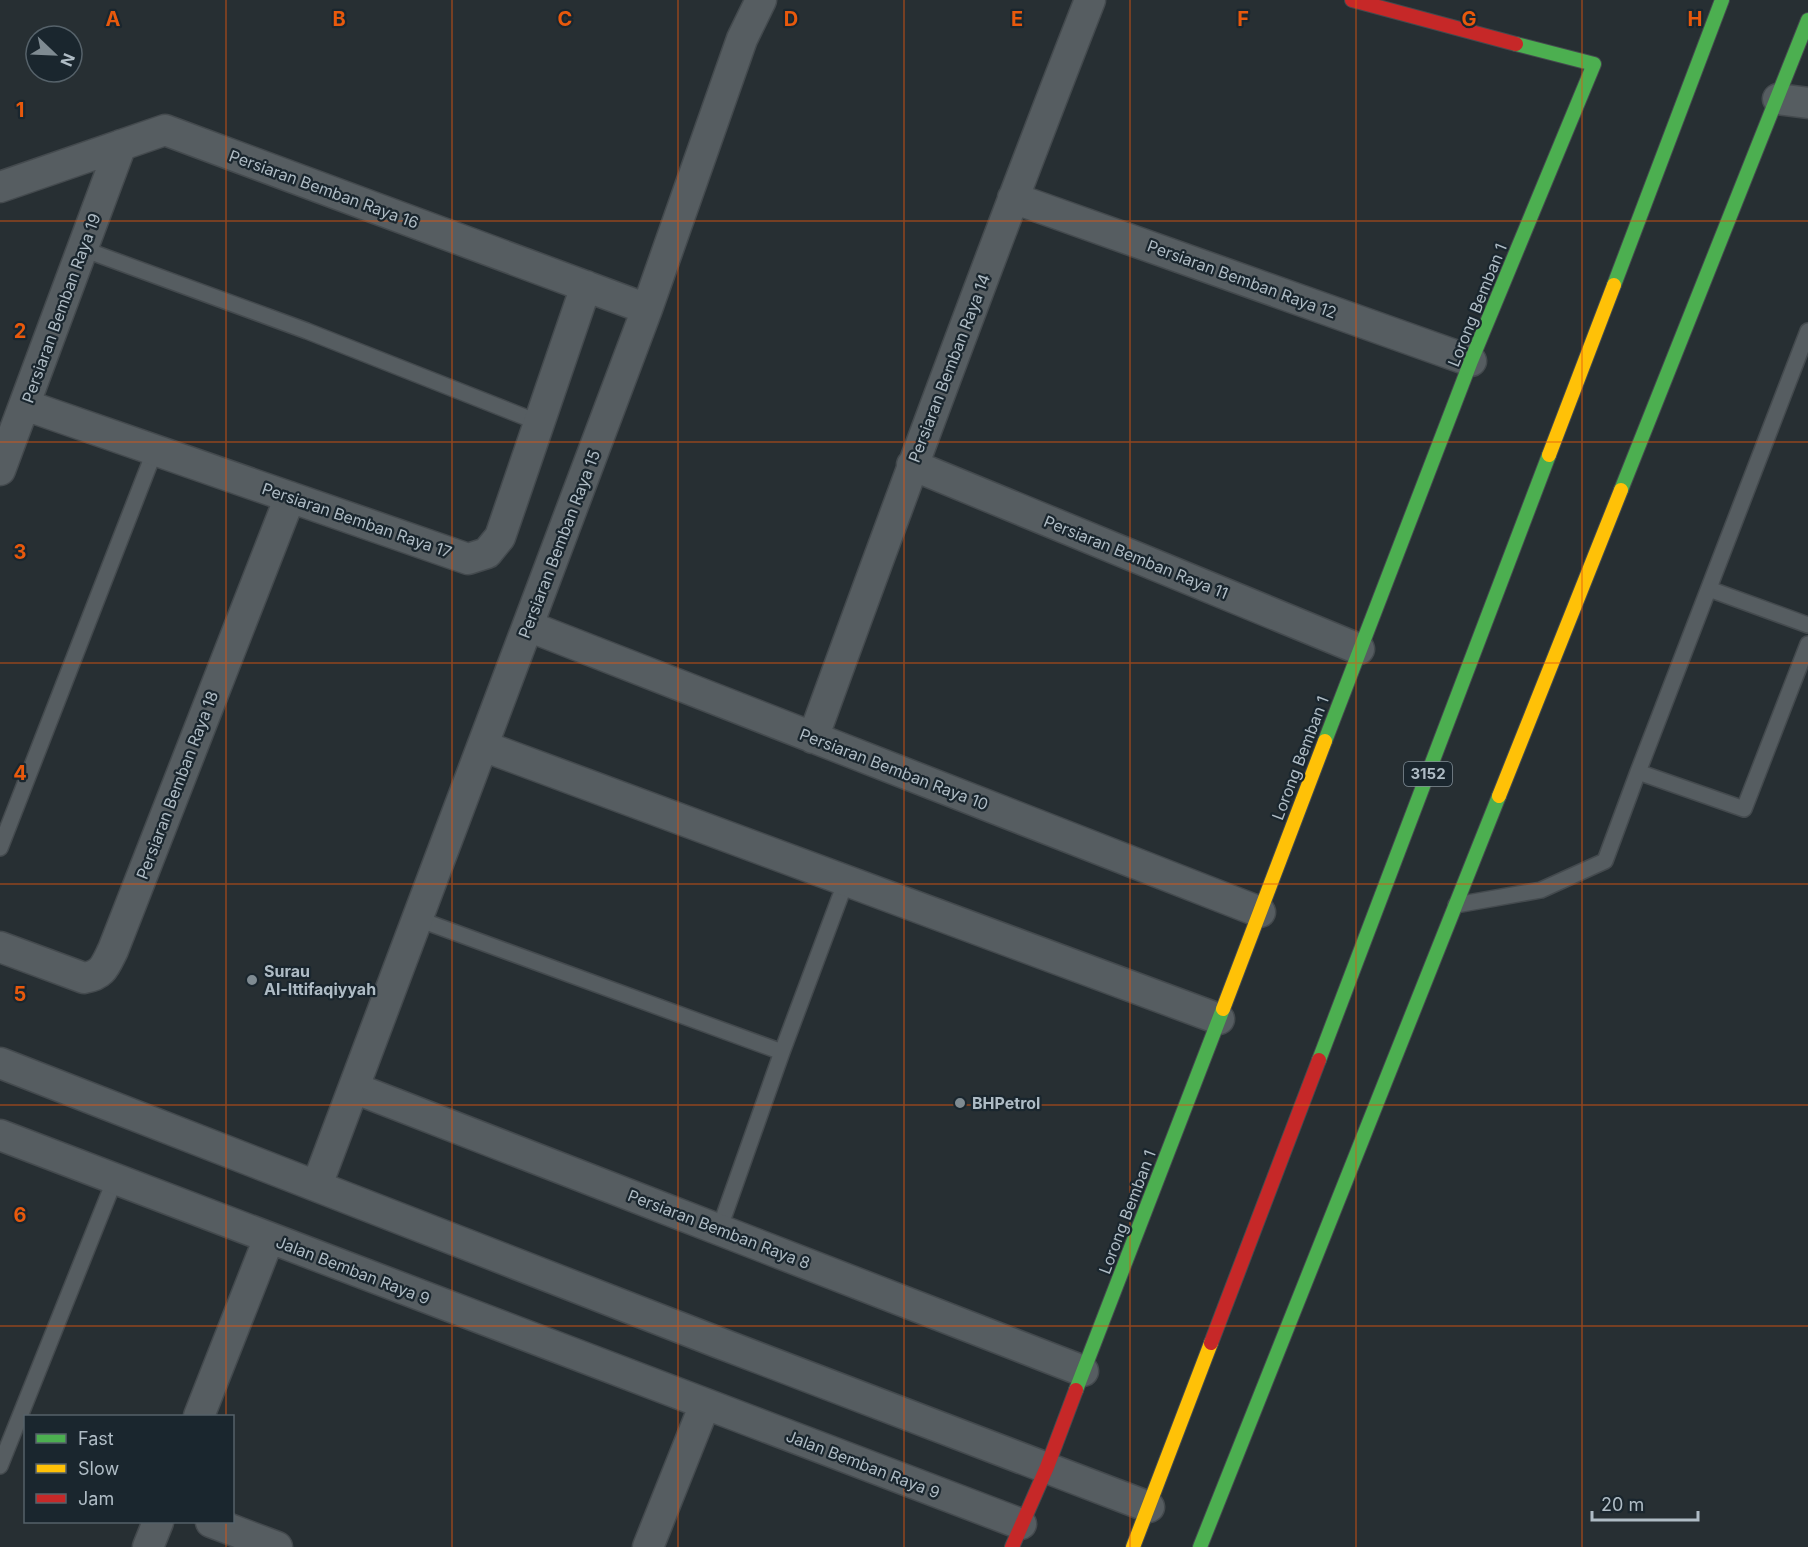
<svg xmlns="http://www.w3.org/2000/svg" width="1808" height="1547" viewBox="0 0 1808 1547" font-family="Inter,sans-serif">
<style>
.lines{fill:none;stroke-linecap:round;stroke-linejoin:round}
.lane-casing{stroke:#444a4e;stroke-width:18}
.street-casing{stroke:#444a4e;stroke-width:33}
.fast-casing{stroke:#444a4e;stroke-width:16}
.slow-casing{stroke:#444a4e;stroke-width:16}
.jam-casing{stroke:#444a4e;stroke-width:16}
.lane{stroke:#565d61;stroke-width:15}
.street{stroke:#565d61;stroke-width:30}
.fast{stroke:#4caf50;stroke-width:14}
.slow{stroke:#ffc107;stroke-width:14}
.jam{stroke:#c62828;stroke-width:14}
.grid{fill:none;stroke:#e8590c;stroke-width:1.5;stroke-opacity:0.55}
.poi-dot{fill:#7f8b92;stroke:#1a262e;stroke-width:2}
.labels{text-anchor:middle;stroke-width:4.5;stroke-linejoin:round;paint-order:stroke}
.shield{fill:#1a262e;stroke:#828f98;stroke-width:1.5}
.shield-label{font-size:15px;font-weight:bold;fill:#afbcc5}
.street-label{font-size:16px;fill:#afbcc5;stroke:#1a262e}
.poi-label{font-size:16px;font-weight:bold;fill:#afbcc5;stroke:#1a262e;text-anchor:start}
.grid-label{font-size:20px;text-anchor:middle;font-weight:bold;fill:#e8590c;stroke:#1a262e;stroke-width:4.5;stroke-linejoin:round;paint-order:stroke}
</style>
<rect width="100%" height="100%" fill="#272f33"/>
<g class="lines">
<defs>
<path id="lane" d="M 83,249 L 307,331 L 540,423
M 1808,331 L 1638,772 L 1744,809 L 1808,644
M 1709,589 L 1808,625
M 0,848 L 155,450
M 1456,905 L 1541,890 L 1605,861 L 1638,772
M 418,919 L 782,1052
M 719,1230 L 782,1052 L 846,881
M 0,1466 L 115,1179"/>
<path id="street" d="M 1778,99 L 1808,103
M 0,187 L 165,130 L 647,309
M 1013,198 L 1471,361
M 25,405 L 468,559 L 487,553 L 500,537 L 586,286
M 912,465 L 1359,649
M 0,470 L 121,145
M 528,626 L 1260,912
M 813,738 C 903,491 994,245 1090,0
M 483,746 L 1219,1019
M 0,947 L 84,978 C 103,975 105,966 113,950 L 290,497
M 0,1063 L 717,1342 L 1149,1507
M 354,1088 L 1083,1371
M 0,1135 L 1021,1524
M 317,1185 L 647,309 L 742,39 L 761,0
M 199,1416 L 269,1238
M 211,1522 L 277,1547
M 148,1547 L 158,1522
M 648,1547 L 705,1404"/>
<path id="fast" d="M 1614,285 L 1722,0
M 1621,490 L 1808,20
M 1325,741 L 1471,361 L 1594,64 L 1516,44
M 1319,1060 L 1549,455
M 1076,1390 L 1223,1009
M 1200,1547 L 1499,796"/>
<path id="slow" d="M 1549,455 L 1614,285
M 1499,796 L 1621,490
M 1223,1009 L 1325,741
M 1133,1547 L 1211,1343"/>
<path id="jam" d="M 1352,0 L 1516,44
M 1211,1343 L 1319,1060
M 1012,1547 L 1047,1467 L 1076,1390"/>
</defs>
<use href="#lane" class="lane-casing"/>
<use href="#street" class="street-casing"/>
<use href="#fast" class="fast-casing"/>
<use href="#slow" class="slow-casing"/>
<use href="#jam" class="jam-casing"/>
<use href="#lane" class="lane"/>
<use href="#street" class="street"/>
<use href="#fast" class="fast"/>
<use href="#slow" class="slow"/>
<use href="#jam" class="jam"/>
</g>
<path class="grid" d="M 226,0 L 226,1416M 452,0 L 452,1547M 678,0 L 678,1547M 904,0 L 904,1547M 1130,0 L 1130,1547M 1356,0 L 1356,1547M 1582,0 L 1582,1547M 0,221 L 1808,221M 0,442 L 1808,442M 0,663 L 1808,663M 0,884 L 1808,884M 0,1105 L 1808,1105M 0,1326 L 1808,1326M 226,1522 L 226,1547"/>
<g class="poi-dot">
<circle cx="252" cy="980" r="6"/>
<circle cx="960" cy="1103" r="6"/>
</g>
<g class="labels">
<rect class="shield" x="1404" y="762" width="48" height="24" rx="4.5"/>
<g class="shield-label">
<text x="1428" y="779">3152</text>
</g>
<g class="street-label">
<text transform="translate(324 189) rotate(20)" y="6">Persiaran Bemban Raya 16</text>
<text transform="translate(1242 279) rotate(20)" y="6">Persiaran Bemban Raya 12</text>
<text transform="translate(1477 305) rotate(-68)" y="6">Lorong Bemban 1</text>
<text transform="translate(61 308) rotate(-70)" y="6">Persiaran Bemban Raya 19</text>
<text transform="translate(949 368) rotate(-69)" y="6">Persiaran Bemban Raya 14</text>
<text transform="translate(357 520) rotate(19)" y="6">Persiaran Bemban Raya 17</text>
<text transform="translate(559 544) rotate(-69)" y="6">Persiaran Bemban Raya 15</text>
<text transform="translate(1136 557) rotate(22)" y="6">Persiaran Bemban Raya 11</text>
<text transform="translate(1300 758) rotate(-69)" y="6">Lorong Bemban 1</text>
<text transform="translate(894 769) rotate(21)" y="6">Persiaran Bemban Raya 10</text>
<text transform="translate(177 785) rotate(-69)" y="6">Persiaran Bemban Raya 18</text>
<text transform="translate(1127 1212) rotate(-69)" y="6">Lorong Bemban 1</text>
<text transform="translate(719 1229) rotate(21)" y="6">Persiaran Bemban Raya 8</text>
<text transform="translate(353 1270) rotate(21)" y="6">Jalan Bemban Raya 9</text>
<text transform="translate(863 1464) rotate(21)" y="6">Jalan Bemban Raya 9</text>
</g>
<g class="poi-label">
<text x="264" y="977">Surau<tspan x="264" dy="18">Al-Ittifaqiyyah</tspan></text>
<text x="972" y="1109">BHPetrol</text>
</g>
</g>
<g class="grid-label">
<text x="113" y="26">A</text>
<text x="339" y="26">B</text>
<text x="565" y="26">C</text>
<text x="791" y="26">D</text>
<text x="1017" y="26">E</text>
<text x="1243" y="26">F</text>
<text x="1469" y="26">G</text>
<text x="1695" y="26">H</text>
<text x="20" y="117">1</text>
<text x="20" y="338">2</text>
<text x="20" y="559">3</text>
<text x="20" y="780">4</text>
<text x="20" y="1001">5</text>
<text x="20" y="1222">6</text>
</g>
<rect x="24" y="1415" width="210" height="108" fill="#1a262e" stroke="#56626a" stroke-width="1.5"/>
<rect x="36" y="1434" width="30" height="9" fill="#4caf50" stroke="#56626a" stroke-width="1.5"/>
<text x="78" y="1445" font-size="18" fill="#afbcc5">Fast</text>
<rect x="36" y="1464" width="30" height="9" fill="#ffc107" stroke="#56626a" stroke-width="1.5"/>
<text x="78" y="1475" font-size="18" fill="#afbcc5">Slow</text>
<rect x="36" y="1494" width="30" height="9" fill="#c62828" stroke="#56626a" stroke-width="1.5"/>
<text x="78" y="1505" font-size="18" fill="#afbcc5">Jam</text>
<g transform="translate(54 54) rotate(113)"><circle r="28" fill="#1a262e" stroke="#56626a" stroke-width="1.5"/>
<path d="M0-4.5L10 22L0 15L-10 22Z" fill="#7f8b92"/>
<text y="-9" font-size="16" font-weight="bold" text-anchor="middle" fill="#afbcc5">N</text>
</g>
<path d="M1592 1511v9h106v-9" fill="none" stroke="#afbcc5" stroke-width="3"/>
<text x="1601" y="1511" font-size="18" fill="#afbcc5" stroke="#1a262e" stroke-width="4.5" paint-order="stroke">20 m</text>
</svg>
